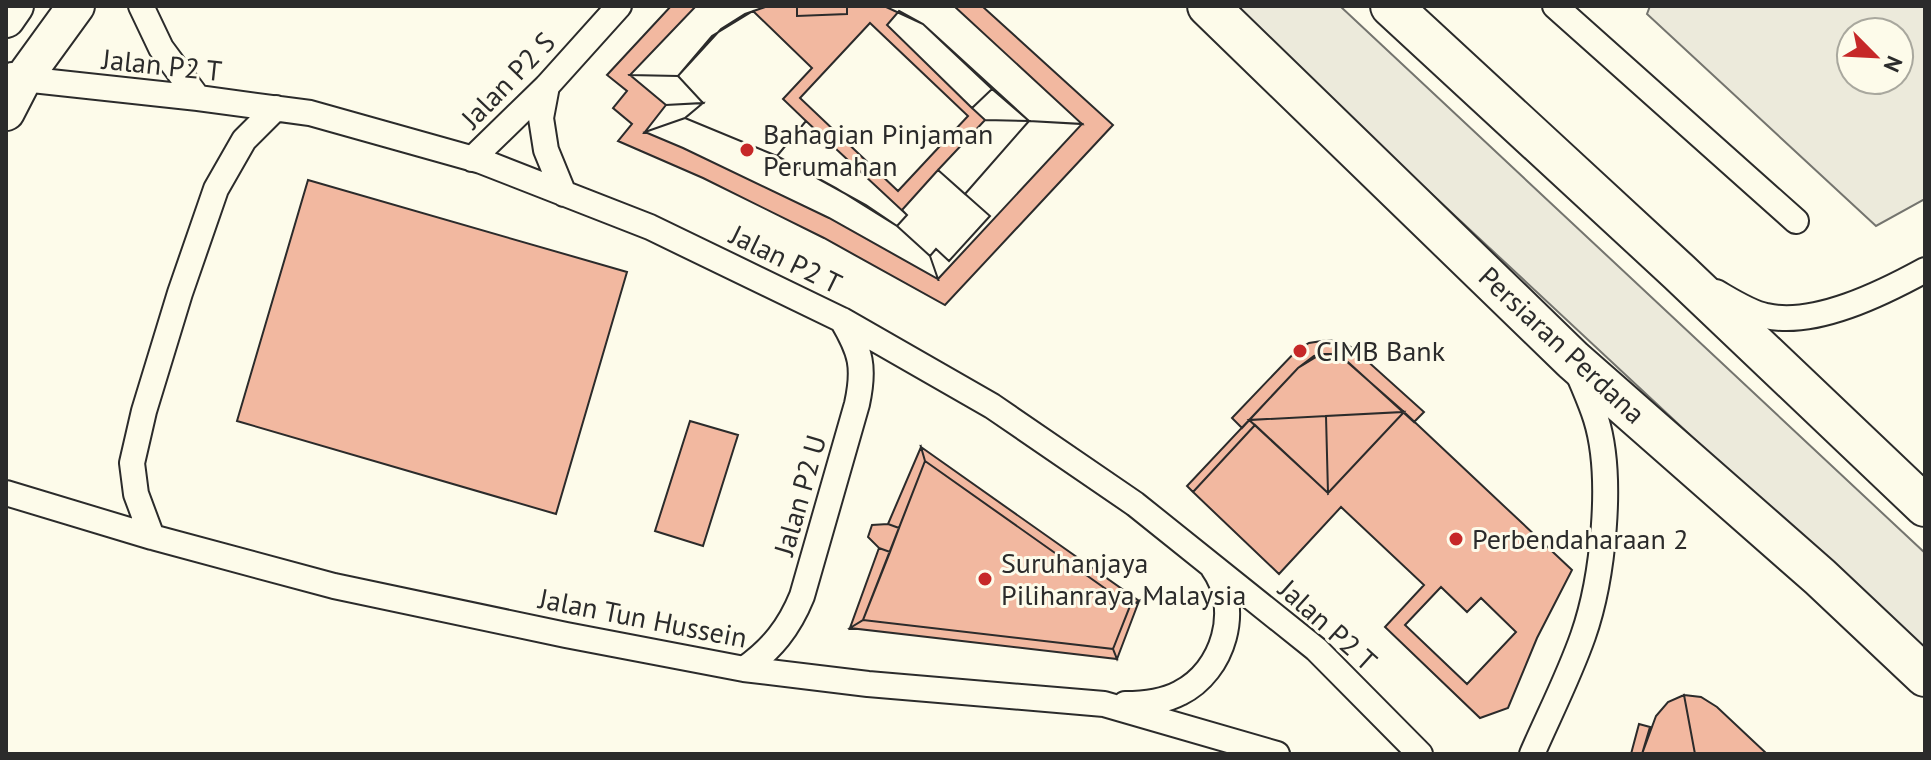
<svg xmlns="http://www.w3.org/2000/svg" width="1931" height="760" viewBox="0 0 1931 760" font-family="'PT Sans',sans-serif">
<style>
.parking{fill:#eceadb;stroke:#74746e;stroke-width:2;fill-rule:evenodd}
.building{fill:#f2b8a0;stroke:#2b2b2b;stroke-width:2;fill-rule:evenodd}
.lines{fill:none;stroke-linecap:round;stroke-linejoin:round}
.minor-casing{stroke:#2b2b2b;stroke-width:28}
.secondary-casing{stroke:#2b2b2b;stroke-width:40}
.primary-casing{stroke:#2b2b2b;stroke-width:44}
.minor{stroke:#fdfbea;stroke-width:24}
.secondary{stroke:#fdfbea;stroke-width:36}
.primary{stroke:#fdfbea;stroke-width:40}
.poi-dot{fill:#c62828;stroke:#fdfbea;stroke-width:3}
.labels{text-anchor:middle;stroke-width:6;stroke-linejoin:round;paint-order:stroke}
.street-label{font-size:28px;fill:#2b2b2b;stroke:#fdfbea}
.poi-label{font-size:28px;fill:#2b2b2b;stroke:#fdfbea;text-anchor:start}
</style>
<rect width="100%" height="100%" fill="#fdfbea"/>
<path class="parking" d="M 1230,6 L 1340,6 L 1925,553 L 1925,654 Z
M 1650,6 L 1925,6 L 1925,199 L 1876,226 L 1647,14 ZM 1851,32 L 1899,32 L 1899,80 L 1851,80 Z"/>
<path class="building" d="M 671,6 L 797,6 L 797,16 L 847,14 L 847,6 L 982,6 L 1113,125 L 945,305 L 824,238 L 703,178 L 618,141 L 632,124 L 613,108 L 627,91 L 607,75 ZM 870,23 L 968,116 L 898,191 L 800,98 Z
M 696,6 L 768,6 L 745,14 L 721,29 L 678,76 L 630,75 Z
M 797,6 L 847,6 L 847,14 L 797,16 Z
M 884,6 L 954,6 L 1082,124 L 1029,121 L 923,24 Z
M 753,11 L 812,68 L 783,99 L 806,121 L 777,156 L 685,118 L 703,103 L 678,76 L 712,36 Z
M 899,11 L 923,24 L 992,89 L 972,108 L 887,25 Z
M 630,75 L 678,76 L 703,103 L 666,105 Z
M 992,89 L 1029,121 L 985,120 L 972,108 Z
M 703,103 L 685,118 L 645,132 L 666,105 Z
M 685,118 L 777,156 L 866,205 L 897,226 L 930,256 L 938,279 L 829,218 L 683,148 L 645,132 Z
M 985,120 L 1029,121 L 965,194 L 938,170 Z
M 806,121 L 907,215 L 897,226 L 836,188 L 777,156 Z
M 1029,121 L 1082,124 L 938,279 L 930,256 L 936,249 L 949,261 L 990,216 L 965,194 Z
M 938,170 L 990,216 L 949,261 L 936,249 L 930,256 L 897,226 L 907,215 L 902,210 Z
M 308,180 L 627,272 L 556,514 L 237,421 Z
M 1328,340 L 1344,343 L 1354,349 L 1424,412 L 1414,422 L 1348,362 L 1335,355 L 1324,354 L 1314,356 L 1298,368 L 1242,428 L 1232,418 L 1297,350 L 1309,343 Z
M 1321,354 L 1332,354 L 1345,360 L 1404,412 L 1249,420 L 1298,368 Z
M 1404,412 L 1328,493 L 1326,416 Z
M 1404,412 L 1572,570 L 1537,638 L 1508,708 L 1480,718 L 1385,627 L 1424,585 L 1341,507 L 1279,574 L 1193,492 L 1255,425 L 1328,493 Z
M 1326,416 L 1328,493 L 1249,420 Z
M 1249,420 L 1255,425 L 1193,492 L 1187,486 Z
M 690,421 L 738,435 L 703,546 L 655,531 Z
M 921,447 L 1139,601 L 1130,606 L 925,461 Z
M 921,447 L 925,461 L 899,528 L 888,524 Z
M 925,461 L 1130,606 L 1113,649 L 863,620 Z
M 888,524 L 899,528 L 890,552 L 879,548 L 868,537 L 872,525 Z
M 879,548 L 890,552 L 863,620 L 850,628 Z
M 1441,587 L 1467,612 L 1481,598 L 1516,632 L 1467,684 L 1405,625 Z
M 1139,601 L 1117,659 L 1113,649 L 1130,606 Z
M 863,620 L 1113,649 L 1117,659 L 850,628 Z
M 1684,695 L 1701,697 L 1717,707 L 1767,754 L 1695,754 Z
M 1684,695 L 1695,754 L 1642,754 L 1656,716 L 1668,702 Z
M 1639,724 L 1650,727 L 1642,754 L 1631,754 Z"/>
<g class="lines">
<defs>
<path id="minor" d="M 141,6 L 161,48 L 198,98
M 1555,6 L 1796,221
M 12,75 L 23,79 L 198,98 L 310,113 L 481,161 L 650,227 L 842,320 L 992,406 L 1135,504 L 1316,649 L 1420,754
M 547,86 L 541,118 L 546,150 L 564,194
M 472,159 L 547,86 L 619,6
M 1716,292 C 1730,300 1750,313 1766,316 C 1815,327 1883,293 1925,270
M 6,493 L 152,537 L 334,586 L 566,635 L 744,669 L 868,684 L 1104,704 L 1277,754
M 152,537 L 136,494 L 132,463 L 144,411 L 180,293 L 216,189 L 244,140 L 276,108
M 744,669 C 772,649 789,628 802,596 L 857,404 C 865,367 861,352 842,320
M 1125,704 C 1144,704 1163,702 1180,693 C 1224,671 1242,608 1213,568
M 1532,754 C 1549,715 1569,676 1583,636 C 1603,579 1614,477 1596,419 C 1591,403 1584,388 1578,373"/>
<path id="secondary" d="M 6,19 L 15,6
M 6,112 L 23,79 L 76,6"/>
<path id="primary" d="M 1208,6 L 1573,360 L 1820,577 L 1925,676
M 1391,6 L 1679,272 L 1925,506"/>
</defs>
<use href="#minor" class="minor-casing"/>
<use href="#secondary" class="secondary-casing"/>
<use href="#primary" class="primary-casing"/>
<use href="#minor" class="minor"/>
<use href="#secondary" class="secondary"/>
<use href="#primary" class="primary"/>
</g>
<g class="poi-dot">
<circle cx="747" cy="150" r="8"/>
<circle cx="1300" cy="351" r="8"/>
<circle cx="1456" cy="539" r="8"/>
<circle cx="985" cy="579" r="8"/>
</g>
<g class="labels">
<g class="street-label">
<text transform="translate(162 65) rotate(6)" y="10">Jalan P2 T</text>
<text transform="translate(508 80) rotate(-46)" y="10">Jalan P2 S</text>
<text transform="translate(786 259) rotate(26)" y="10">Jalan P2 T</text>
<text transform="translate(1562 345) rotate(43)" y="10">Persiaran Perdana</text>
<text transform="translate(800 495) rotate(-74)" y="10">Jalan P2 U</text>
<text transform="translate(643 618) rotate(11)" y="10">Jalan Tun Hussein</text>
<text transform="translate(1328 625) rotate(42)" y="10">Jalan P2 T</text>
</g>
<g class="poi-label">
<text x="763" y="144">Bahagian Pinjaman<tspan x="763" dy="32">Perumahan</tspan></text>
<text x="1316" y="361">CIMB Bank</text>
<text x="1472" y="549">Perbendaharaan 2</text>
<text x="1001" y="573">Suruhanjaya<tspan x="1001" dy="32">Pilihanraya Malaysia</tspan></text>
</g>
</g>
<rect width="1931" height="760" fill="none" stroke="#2b2b2b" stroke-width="16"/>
<g transform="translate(1875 56) rotate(114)"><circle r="38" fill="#fdfbea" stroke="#a9a89e" stroke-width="2"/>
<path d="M0-6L14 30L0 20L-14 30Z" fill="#c62828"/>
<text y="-12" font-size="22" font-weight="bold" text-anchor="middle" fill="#2b2b2b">N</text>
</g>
</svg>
